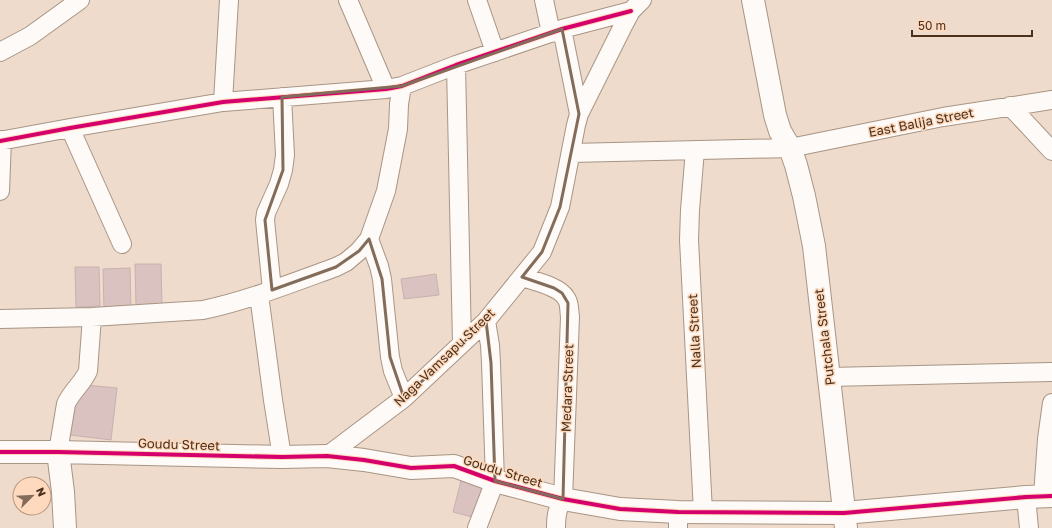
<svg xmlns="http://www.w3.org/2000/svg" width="1052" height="528" viewBox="0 0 1052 528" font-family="'Golos Text',sans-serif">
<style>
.building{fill:#dac2c0;stroke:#c8b1af}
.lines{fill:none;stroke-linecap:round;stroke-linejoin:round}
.minor-casing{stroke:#a89584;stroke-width:20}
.tertiary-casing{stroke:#a89584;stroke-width:24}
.secondary-casing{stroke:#a89584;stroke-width:24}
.minor{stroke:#fdfaf7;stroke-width:18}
.tertiary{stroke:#fdfaf7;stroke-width:22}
.secondary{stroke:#fdfaf7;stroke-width:22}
.cycleway-casing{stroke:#fed9bd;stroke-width:6}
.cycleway{stroke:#d6006c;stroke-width:4}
.marked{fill:none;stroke:#836c5a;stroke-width:3;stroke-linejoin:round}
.labels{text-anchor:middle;stroke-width:3;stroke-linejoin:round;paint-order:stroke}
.street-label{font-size:13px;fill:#49311d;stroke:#fed9bd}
</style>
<rect width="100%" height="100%" fill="#efdbcc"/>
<path class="building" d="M 135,264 L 161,264 L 162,306 L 136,307 Z
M 75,267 L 99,267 L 100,306 L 76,307 Z
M 130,268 L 131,309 L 104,309 L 103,269 Z
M 436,274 L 439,295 L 404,299 L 401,279 Z
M 75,384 L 117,388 L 111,440 L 70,435 Z
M 462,477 L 489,485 L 480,519 L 453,512 Z"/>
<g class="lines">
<defs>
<path id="minor" d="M 348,0 L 386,89
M 477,0 L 495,52
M 544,0 L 551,33
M 562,29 L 579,114
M 0,52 L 30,36 L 80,0
M 456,65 L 462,343
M 223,102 L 229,0
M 1010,106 L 1052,151
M 70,128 L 122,244
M 0,141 L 70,128 L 223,102 L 386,89 L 402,86 L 456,65 L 562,29 L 631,11
M 695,150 L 690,210 L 689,240 L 703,512
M 571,153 L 790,148 L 943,117 L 1052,100
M 0,191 L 2,140
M 369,239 L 379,266 L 382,279 L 390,357 L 393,371 L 404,398
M 522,277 C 534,281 559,286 566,298 C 570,303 569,311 570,317 L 563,499 C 557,509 556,517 556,528
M 272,290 L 265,220 L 266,213 L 279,184 L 283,170 L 285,155 L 282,97
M 259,295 L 273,400 L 282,457
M 0,319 L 92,317 L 203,310 C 249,300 292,283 336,267 L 346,262 L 359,251 L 369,239 L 386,191 L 398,129 L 399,104 L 402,86
M 829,377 L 1052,372
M 58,452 L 66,404 C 71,392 83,383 88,371 L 92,317
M 327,456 L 404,398 L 486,321 L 542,252 L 560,207 L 576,125 L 579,114 L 624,24 L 631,11 L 642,0
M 1043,496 L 1047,439 L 1052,403
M 1026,497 L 1029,528
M 678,512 L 678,528
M 477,528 L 495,481 L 491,363 L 490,345 L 486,321"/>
<path id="tertiary" d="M 0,452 L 58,452 L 282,457 L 327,456 L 364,460 L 411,468 L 454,466 L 495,481 L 563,499 L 620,509 L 678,512 L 844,513 L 1026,497 L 1052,496
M 58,452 L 63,492 L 65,528"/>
<path id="secondary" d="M 753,0 L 775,115 L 780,131 L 790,148 L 796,165 L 804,196 L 814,246 L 846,528"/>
</defs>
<use href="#minor" class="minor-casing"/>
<use href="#tertiary" class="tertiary-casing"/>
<use href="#secondary" class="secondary-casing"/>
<use href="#minor" class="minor"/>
<use href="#tertiary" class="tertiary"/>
<use href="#secondary" class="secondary"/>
<defs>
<path id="cycleway" d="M 0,141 L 70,128 L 223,102 L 386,89 L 402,86 L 456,65 L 562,29 L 631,11
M 0,452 L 58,452 L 282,457 L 327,456 L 364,460 L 411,468 L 454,466 L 495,481 L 563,499 L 620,509 L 678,512 L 844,513 L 1026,497 L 1052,496"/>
</defs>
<use href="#cycleway" class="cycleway-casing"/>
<use href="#cycleway" class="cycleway"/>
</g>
<path class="marked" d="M 562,29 L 579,114 L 560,207 L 542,252 L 522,277 L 554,288 L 562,293 L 568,303 L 563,499 L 495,481 L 491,363 L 486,321 L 404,398 L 390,357 L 382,279 L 369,239 L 359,251 L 336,267 L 272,290 L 265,220 L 283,170 L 282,97 L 402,86 Z"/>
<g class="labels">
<g class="street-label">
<text transform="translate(921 122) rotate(-11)" y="5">East Balija Street</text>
<text transform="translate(694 331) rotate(-93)" y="5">Nalla Street</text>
<text transform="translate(824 337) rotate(-97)" y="5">Putchala Street</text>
<text transform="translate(444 357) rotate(-44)" y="5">Naga Vamsapu Street</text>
<text transform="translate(567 388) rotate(-88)" y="5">Medara Street</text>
<text transform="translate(179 444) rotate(2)" y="5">Goudu Street</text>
<text transform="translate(503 471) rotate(17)" y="5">Goudu Street</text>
</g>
</g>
<g transform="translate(32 496) rotate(66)"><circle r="19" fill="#fed9bd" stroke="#b6967d"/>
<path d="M0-3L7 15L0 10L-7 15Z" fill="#836c5a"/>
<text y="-6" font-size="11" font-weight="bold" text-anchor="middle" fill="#49311d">N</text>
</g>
<path d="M912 30v6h120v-6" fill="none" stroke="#49311d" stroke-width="2"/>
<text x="918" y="30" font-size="12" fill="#49311d" stroke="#fed9bd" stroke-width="3" paint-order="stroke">50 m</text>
</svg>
